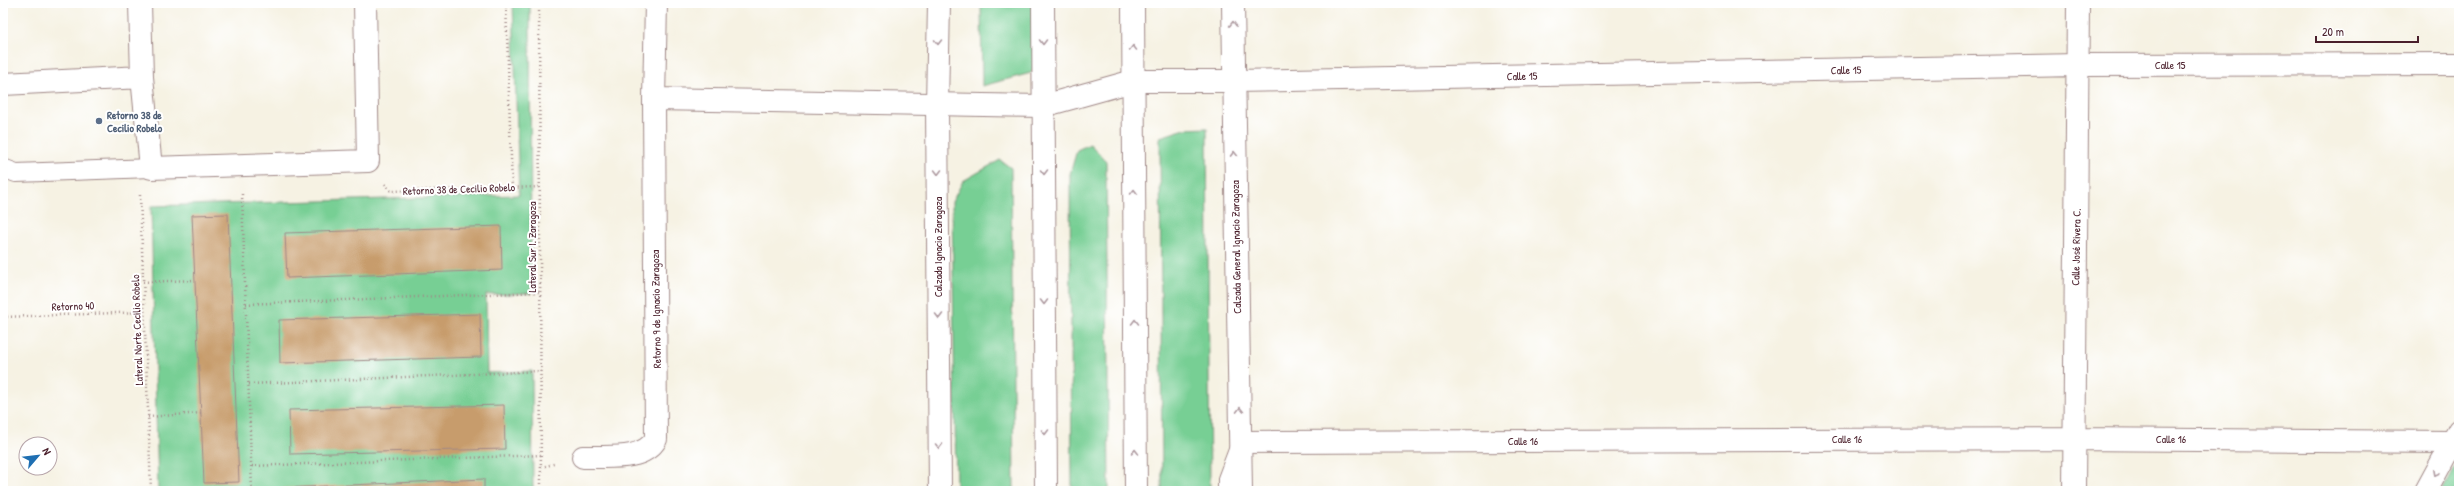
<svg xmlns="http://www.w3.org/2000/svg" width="2462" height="494" viewBox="0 0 2462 494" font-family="'Patrick Hand',sans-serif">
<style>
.green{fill:#77cf94;stroke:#607760}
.building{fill:#c79c6c}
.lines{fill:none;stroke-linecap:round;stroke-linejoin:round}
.service-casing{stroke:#a08887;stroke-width:20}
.minor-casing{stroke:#a08887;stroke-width:24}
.secondary-casing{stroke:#a08887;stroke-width:24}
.primary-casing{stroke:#a08887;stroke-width:24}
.path{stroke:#a08887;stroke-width:2.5;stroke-dasharray:1 3;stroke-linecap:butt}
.service{stroke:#fff;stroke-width:18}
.minor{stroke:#fff;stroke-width:22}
.secondary{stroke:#fff;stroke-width:22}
.primary{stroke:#fff;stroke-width:22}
.oneway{stroke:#ae9aa0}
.service-dot{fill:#5c6f8a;stroke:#fff;stroke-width:1.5}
.labels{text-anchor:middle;stroke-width:4;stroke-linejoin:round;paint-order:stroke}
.street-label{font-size:11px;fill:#4a1f2b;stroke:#fff}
.service-label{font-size:11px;font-weight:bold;fill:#4e5e75;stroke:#fff;text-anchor:start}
</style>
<rect width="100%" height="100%" fill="#fff"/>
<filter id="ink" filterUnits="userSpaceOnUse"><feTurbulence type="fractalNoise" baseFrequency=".025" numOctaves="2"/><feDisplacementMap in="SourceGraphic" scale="8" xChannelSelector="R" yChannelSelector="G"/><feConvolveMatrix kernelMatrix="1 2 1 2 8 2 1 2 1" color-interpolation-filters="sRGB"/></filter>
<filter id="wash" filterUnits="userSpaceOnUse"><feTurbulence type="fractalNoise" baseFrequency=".012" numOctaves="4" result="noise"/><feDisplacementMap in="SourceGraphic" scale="16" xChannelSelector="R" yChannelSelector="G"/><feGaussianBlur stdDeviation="0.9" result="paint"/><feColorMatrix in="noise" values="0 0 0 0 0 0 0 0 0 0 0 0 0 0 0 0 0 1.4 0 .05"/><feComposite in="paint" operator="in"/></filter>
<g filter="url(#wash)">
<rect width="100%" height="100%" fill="#f6f2e3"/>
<path class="green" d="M 513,3 L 530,3 L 531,293 L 486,295 L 487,373 L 532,371 L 533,491 L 158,491 L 151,206 L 519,195 Z
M 981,3 L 1042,3 L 1043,58 L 1031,73 L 982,86 Z
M 1207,128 L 1210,491 L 1162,491 L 1160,137 L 1185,129 Z
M 1090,144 L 1106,161 L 1109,491 L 1072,491 L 1070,174 L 1077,150 Z
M 1000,160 L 1011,168 L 1014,491 L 956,491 L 952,202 L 963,181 Z
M 2459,459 L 2459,491 L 2442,491 Z"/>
<g id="blocks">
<path class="building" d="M 228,214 L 239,482 L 204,483 L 192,215 Z
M 501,226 L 502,270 L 287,278 L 285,233 Z
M 480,314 L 481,357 L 280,363 L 279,320 Z
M 504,405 L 505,449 L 290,454 L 289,410 Z
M 484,479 L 484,491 L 283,491 L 283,488 Z"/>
</g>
</g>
<g filter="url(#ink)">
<use href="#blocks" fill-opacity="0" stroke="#a08887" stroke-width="1"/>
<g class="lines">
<defs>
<path id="service" d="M 3,168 L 16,173 L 151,168
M 1227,491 L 1227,479 L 1238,450"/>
<path id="minor" d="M 140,3 L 142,77 L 151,168 L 368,161 L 365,3
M 3,84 L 142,77
M 654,99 L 1043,106 L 1133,81 L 1233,81 L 2078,65 L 2459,64
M 1241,442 L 2074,439 L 2453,442
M 583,457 C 606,456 643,462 656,439 L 654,99 L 656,3
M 2074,491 L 2078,3"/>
<path id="secondary" d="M 939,3 L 937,105 L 940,491
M 1233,3 L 1241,491
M 2426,491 L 2459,430"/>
<path id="primary" d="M 1043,3 L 1046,491
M 1133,3 L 1136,491"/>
</defs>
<use href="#service" class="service-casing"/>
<use href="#minor" class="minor-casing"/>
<use href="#secondary" class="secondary-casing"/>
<use href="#primary" class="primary-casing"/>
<path class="path" d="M 506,3 L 512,188
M 539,3 L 541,491
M 385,184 L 391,191 L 540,187
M 242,194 L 252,491
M 140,195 L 151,491
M 143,282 L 195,280
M 246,304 L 540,292
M 3,317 L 144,312
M 249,384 L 541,371
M 148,417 L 201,413
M 252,466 L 542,455
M 541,467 L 554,464"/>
<use href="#service" class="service"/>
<use href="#minor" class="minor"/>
<use href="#secondary" class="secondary"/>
<use href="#primary" class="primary"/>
</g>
<defs><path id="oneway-chevron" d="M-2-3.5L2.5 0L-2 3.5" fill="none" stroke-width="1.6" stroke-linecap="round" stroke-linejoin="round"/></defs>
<g class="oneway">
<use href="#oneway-chevron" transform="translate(1233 24) rotate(-90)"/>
<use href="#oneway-chevron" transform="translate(938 42) rotate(91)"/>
<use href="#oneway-chevron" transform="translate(1043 42) rotate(90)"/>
<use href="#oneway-chevron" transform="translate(1133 48) rotate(-90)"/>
<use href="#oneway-chevron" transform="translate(1234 154) rotate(-91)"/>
<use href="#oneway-chevron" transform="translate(938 172) rotate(90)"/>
<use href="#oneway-chevron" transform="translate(1044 172) rotate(90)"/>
<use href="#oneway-chevron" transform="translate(1134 192) rotate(-90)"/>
<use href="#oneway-chevron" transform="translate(1044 302) rotate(90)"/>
<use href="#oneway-chevron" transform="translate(939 316) rotate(90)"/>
<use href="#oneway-chevron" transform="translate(1135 322) rotate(-90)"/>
<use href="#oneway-chevron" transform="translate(1240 410) rotate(-91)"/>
<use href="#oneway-chevron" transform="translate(1045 432) rotate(90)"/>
<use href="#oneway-chevron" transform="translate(939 446) rotate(90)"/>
<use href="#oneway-chevron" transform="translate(1135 452) rotate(-90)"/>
<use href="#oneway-chevron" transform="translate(2436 473) rotate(118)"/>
</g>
</g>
<circle class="service-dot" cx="99" cy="121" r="4"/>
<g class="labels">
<g class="street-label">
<text x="2170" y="69">Calle 15</text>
<text transform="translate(1846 70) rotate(-1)" y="4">Calle 15</text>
<text transform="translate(1522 76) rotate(-1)" y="4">Calle 15</text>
<text transform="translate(459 189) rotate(-2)" y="4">Retorno 38 de Cecilio Robelo</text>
<text transform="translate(532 247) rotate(-90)" y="4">Lateral Sur I. Zaragoza</text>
<text transform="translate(938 247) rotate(-90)" y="4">Calzada Ignacio Zaragoza</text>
<text transform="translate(1236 247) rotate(-91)" y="4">Calzada General Ignacio Zaragoza</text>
<text transform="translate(2076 247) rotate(-89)" y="4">Calle José Rivera C.</text>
<text transform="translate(73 306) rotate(-2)" y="4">Retorno 40</text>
<text transform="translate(656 309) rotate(-91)" y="4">Retorno 9 de Ignacio Zaragoza</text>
<text transform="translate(137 330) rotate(-92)" y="4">Lateral Norte Cecilio Robelo</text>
<text x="1847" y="443">Calle 16</text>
<text x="2171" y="443">Calle 16</text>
<text x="1523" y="445">Calle 16</text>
</g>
<g class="service-label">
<text x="107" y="119">Retorno 38 de<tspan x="107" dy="13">Cecilio Robelo</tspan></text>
</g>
</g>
<rect width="2462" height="494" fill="none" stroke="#fff" stroke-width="16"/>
<g transform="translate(38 456) rotate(62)"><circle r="19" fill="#ffffff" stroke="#b7a5aa"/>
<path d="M0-3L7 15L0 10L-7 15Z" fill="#1f6fb2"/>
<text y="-6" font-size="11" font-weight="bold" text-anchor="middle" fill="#4a1f2b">N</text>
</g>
<path d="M2316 36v6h102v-6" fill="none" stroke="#4a1f2b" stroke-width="2"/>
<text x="2322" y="36" font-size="12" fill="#4a1f2b" stroke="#ffffff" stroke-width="3" paint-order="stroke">20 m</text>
</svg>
